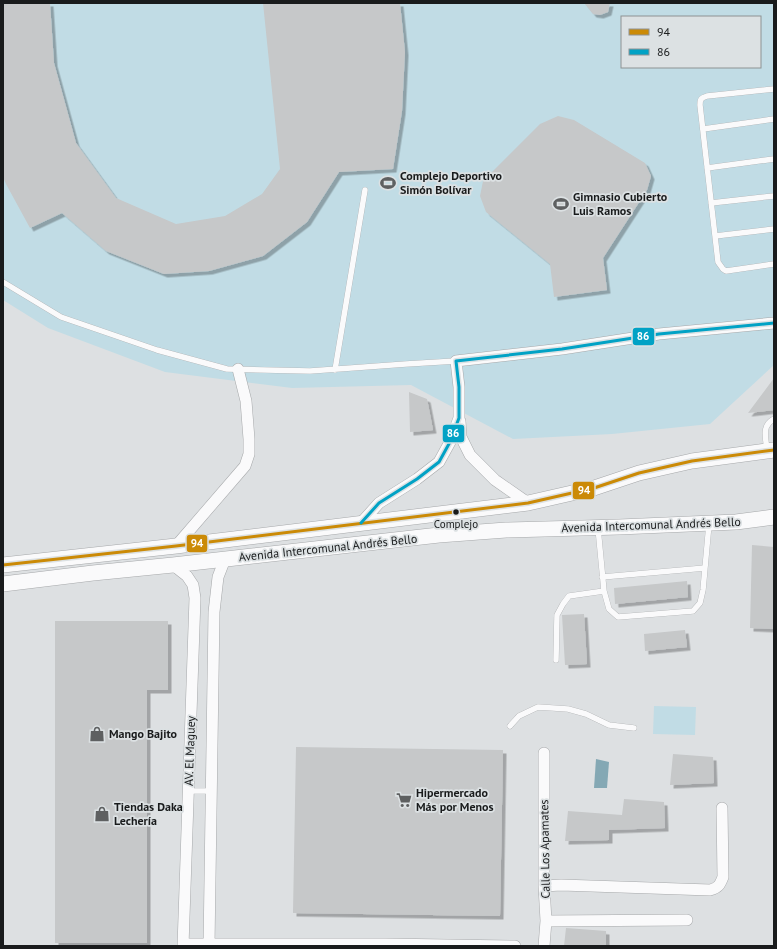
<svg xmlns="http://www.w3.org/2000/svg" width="777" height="949" viewBox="0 0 777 949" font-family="'PT Sans',sans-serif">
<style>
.green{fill:#c1dce5;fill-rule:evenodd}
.water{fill:#84a8b4}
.building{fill:#c6c8c9;filter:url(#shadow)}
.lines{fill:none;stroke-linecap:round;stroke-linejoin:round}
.service-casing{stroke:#a6a8aa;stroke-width:6}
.minor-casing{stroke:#a6a8aa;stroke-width:12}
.secondary-casing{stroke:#a6a8aa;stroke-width:16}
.service{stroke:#fafafb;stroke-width:5.5}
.minor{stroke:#fafafb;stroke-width:11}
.secondary{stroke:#fafafb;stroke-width:15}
.bus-1-casing{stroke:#dce1e3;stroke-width:6}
.bus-2-casing{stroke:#dce1e3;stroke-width:6}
.bus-1{stroke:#cb8a06;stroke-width:3}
.bus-2{stroke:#01a2c5;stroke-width:3}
.bus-dot{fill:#191b1c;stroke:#dce1e3;stroke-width:1.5}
.labels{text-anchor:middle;stroke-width:3.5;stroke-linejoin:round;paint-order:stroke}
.bus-label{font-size:11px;fill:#191b1c;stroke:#dce1e3}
.poi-label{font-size:12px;font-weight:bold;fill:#191b1c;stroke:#dce1e3;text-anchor:start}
.street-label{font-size:12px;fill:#191b1c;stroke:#dce1e3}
.line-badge{stroke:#dce1e3;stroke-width:1.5}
.badge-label{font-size:11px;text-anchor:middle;font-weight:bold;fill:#fff}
</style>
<defs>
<filter id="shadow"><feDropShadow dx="3.5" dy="3.5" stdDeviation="0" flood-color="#0004"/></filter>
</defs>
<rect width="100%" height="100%" fill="#dde0e2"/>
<path class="green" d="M 3,3 L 774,3 L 774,365 L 710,424 L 612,434 L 513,439 L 411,385 L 292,388 L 165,372 L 48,328 L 3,300 ZM 622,17 L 760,17 L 760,67 L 622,67 Z
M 654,706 L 696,707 L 695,735 L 653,734 Z"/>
<path class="water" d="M 596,759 L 609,762 L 607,788 L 594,788 Z"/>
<path class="building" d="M 3,3 L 50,3 L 54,63 L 76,143 L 116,198 L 176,224 L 225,216 L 262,194 L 280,169 L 263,3 L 400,3 L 405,52 L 402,111 L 393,169 L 339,172 L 307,222 L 263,256 L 209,271 L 164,274 L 106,251 L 62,213 L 30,228 L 6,184 L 3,177 Z
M 584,3 L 610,3 L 608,12 L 600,15 L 593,14 Z
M 558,116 L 574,120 L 645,163 L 651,176 L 647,190 L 603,258 L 607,290 L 554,297 L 550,264 L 486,212 L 480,196 L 483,181 L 540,124 Z
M 774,378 L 774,410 L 748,413 Z
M 409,392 L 427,399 L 433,430 L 410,432 Z
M 752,545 L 774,547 L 774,629 L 750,628 Z
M 687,581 L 688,597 L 615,604 L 614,588 Z
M 584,614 L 587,664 L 565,665 L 562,615 Z
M 55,621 L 168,621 L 168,690 L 147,690 L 147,943 L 55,943 Z
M 685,630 L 687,647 L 645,651 L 644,634 Z
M 296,747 L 503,750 L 500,916 L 293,913 Z
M 673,754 L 713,757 L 714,783 L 670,785 Z
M 624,799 L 664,802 L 665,828 L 609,830 L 609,840 L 565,841 L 568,811 L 622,815 Z
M 566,928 L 606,931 L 606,946 L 564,946 Z"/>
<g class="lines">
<defs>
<path id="service" d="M 774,89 L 707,96 C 701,98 700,99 700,105 L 718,262 L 723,269 L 726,271 L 774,264
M 703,129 L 774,119
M 707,168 L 774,159
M 711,203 L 774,196
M 715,236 L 774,229
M 3,282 L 61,317 L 157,350 L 227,369 L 310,371 L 406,364 L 456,361
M 335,370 L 365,190
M 767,450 C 766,438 761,426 774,419
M 598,528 L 604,591 L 609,609 L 618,617 L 693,611 L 700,603 L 703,590 L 709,524
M 602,577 L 705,568
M 556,660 L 557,615 L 563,604 L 569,596 L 604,591
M 510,726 L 519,716 L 538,707 L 568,709 L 586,714 L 609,725 L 634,728
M 189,791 L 211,791"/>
<path id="minor" d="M 460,421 L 461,437 L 470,455 L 495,480 L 528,503
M 361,523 L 379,503 L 417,479 L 439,462 L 450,442 L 459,418 L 459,387 L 456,361 L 562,349 L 659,334 L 774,323
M 176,546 L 245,466 L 249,454 L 249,439 L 246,401 L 238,369
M 173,565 L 187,576 L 193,585 L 195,598 L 183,946
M 544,753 L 544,886 L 546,921 L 544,946
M 544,886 L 561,885 L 710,890 C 718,888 720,885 723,877 L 722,808
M 546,921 L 687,920
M 184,944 L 385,944 L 515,946
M 209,946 L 214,612 L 218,577 L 225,559"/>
<path id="secondary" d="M 3,565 L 176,546 L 528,503 L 594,488 L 639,473 L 692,461 L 774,450
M 3,584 L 93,573 L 173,565 L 439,535 L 506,530 L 619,527 L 736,522 L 774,517"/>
</defs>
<use href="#service" class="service-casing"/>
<use href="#minor" class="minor-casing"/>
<use href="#secondary" class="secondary-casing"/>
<use href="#service" class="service"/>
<use href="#minor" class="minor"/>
<use href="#secondary" class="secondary"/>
<defs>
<path id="bus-1" d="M 3,565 L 176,546 L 528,503 L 594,488 L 639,473 L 692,461 L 774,450"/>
<path id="bus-2" d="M 361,523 L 379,503 L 417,479 L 439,462 L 450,442 L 459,418 L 459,387 L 456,361 L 562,349 L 659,334 L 774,323"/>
</defs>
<use href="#bus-1" class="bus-1-casing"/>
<use href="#bus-2" class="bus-2-casing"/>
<use href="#bus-1" class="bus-1"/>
<use href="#bus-2" class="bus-2"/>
</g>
<defs>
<symbol id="stadium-bare" viewBox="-9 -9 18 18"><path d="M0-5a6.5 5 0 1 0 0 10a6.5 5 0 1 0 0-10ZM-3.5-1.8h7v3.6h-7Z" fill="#5e6061" stroke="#dce1e3" stroke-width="2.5" paint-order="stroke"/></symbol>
<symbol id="shop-bare" viewBox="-9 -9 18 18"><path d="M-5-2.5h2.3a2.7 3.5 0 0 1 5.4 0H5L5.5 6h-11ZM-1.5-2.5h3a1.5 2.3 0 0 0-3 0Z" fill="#5e6061" stroke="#dce1e3" stroke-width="2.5" paint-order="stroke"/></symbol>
<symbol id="supermarket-bare" viewBox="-9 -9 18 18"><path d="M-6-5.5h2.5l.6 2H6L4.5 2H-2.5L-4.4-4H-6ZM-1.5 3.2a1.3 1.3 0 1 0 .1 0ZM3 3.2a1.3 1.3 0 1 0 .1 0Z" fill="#5e6061" stroke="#dce1e3" stroke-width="2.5" paint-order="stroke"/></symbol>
</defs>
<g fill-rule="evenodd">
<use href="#stadium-bare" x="377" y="172" width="22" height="22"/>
<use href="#stadium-bare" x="550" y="193" width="22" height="22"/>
<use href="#shop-bare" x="86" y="723" width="22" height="22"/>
<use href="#supermarket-bare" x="393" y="789" width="22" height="22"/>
<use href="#shop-bare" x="91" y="803" width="22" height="22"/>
</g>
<circle class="bus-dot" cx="456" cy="512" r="3.5"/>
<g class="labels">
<g class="bus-label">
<text x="456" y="528">Complejo</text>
</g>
<g class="poi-label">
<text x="400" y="180">Complejo Deportivo<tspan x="400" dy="14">Simón Bolívar</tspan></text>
<text x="573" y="201">Gimnasio Cubierto<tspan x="573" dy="14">Luis Ramos</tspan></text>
<text x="109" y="738">Mango Bajito</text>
<text x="416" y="797">Hipermercado<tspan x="416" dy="14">Más por Menos</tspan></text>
<text x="114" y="811">Tiendas Daka<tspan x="114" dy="14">Lechería</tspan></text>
</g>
<g class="street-label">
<text transform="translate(651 525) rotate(-2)" y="4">Avenida Intercomunal Andrés Bello</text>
<text transform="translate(328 548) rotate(-6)" y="4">Avenida Intercomunal Andrés Bello</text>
<text transform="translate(190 751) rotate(-88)" y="4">AV. El Maguey</text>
<text transform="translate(545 849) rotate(-91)" y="4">Calle Los Apamates</text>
</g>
</g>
<g class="line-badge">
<rect x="632" y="327" width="23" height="19" rx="4" fill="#01a2c5"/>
<rect x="442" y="424" width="23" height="19" rx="4" fill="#01a2c5"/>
<rect x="572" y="481" width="23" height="19" rx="4" fill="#cb8a06"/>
<rect x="186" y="534" width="22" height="19" rx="4" fill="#cb8a06"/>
</g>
<g class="badge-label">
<text x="643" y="340">86</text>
<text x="453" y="437">86</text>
<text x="584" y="494">94</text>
<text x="197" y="547">94</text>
</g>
<rect width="777" height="949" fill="none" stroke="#191b1c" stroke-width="8"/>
<rect x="621" y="16" width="140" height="52" fill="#dce1e3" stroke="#8e9293"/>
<rect x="629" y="29" width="20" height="6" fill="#cb8a06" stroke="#8e9293"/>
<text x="657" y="36" font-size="12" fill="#191b1c">94</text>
<rect x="629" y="49" width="20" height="6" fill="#01a2c5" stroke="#8e9293"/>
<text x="657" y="56" font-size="12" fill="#191b1c">86</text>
</svg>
